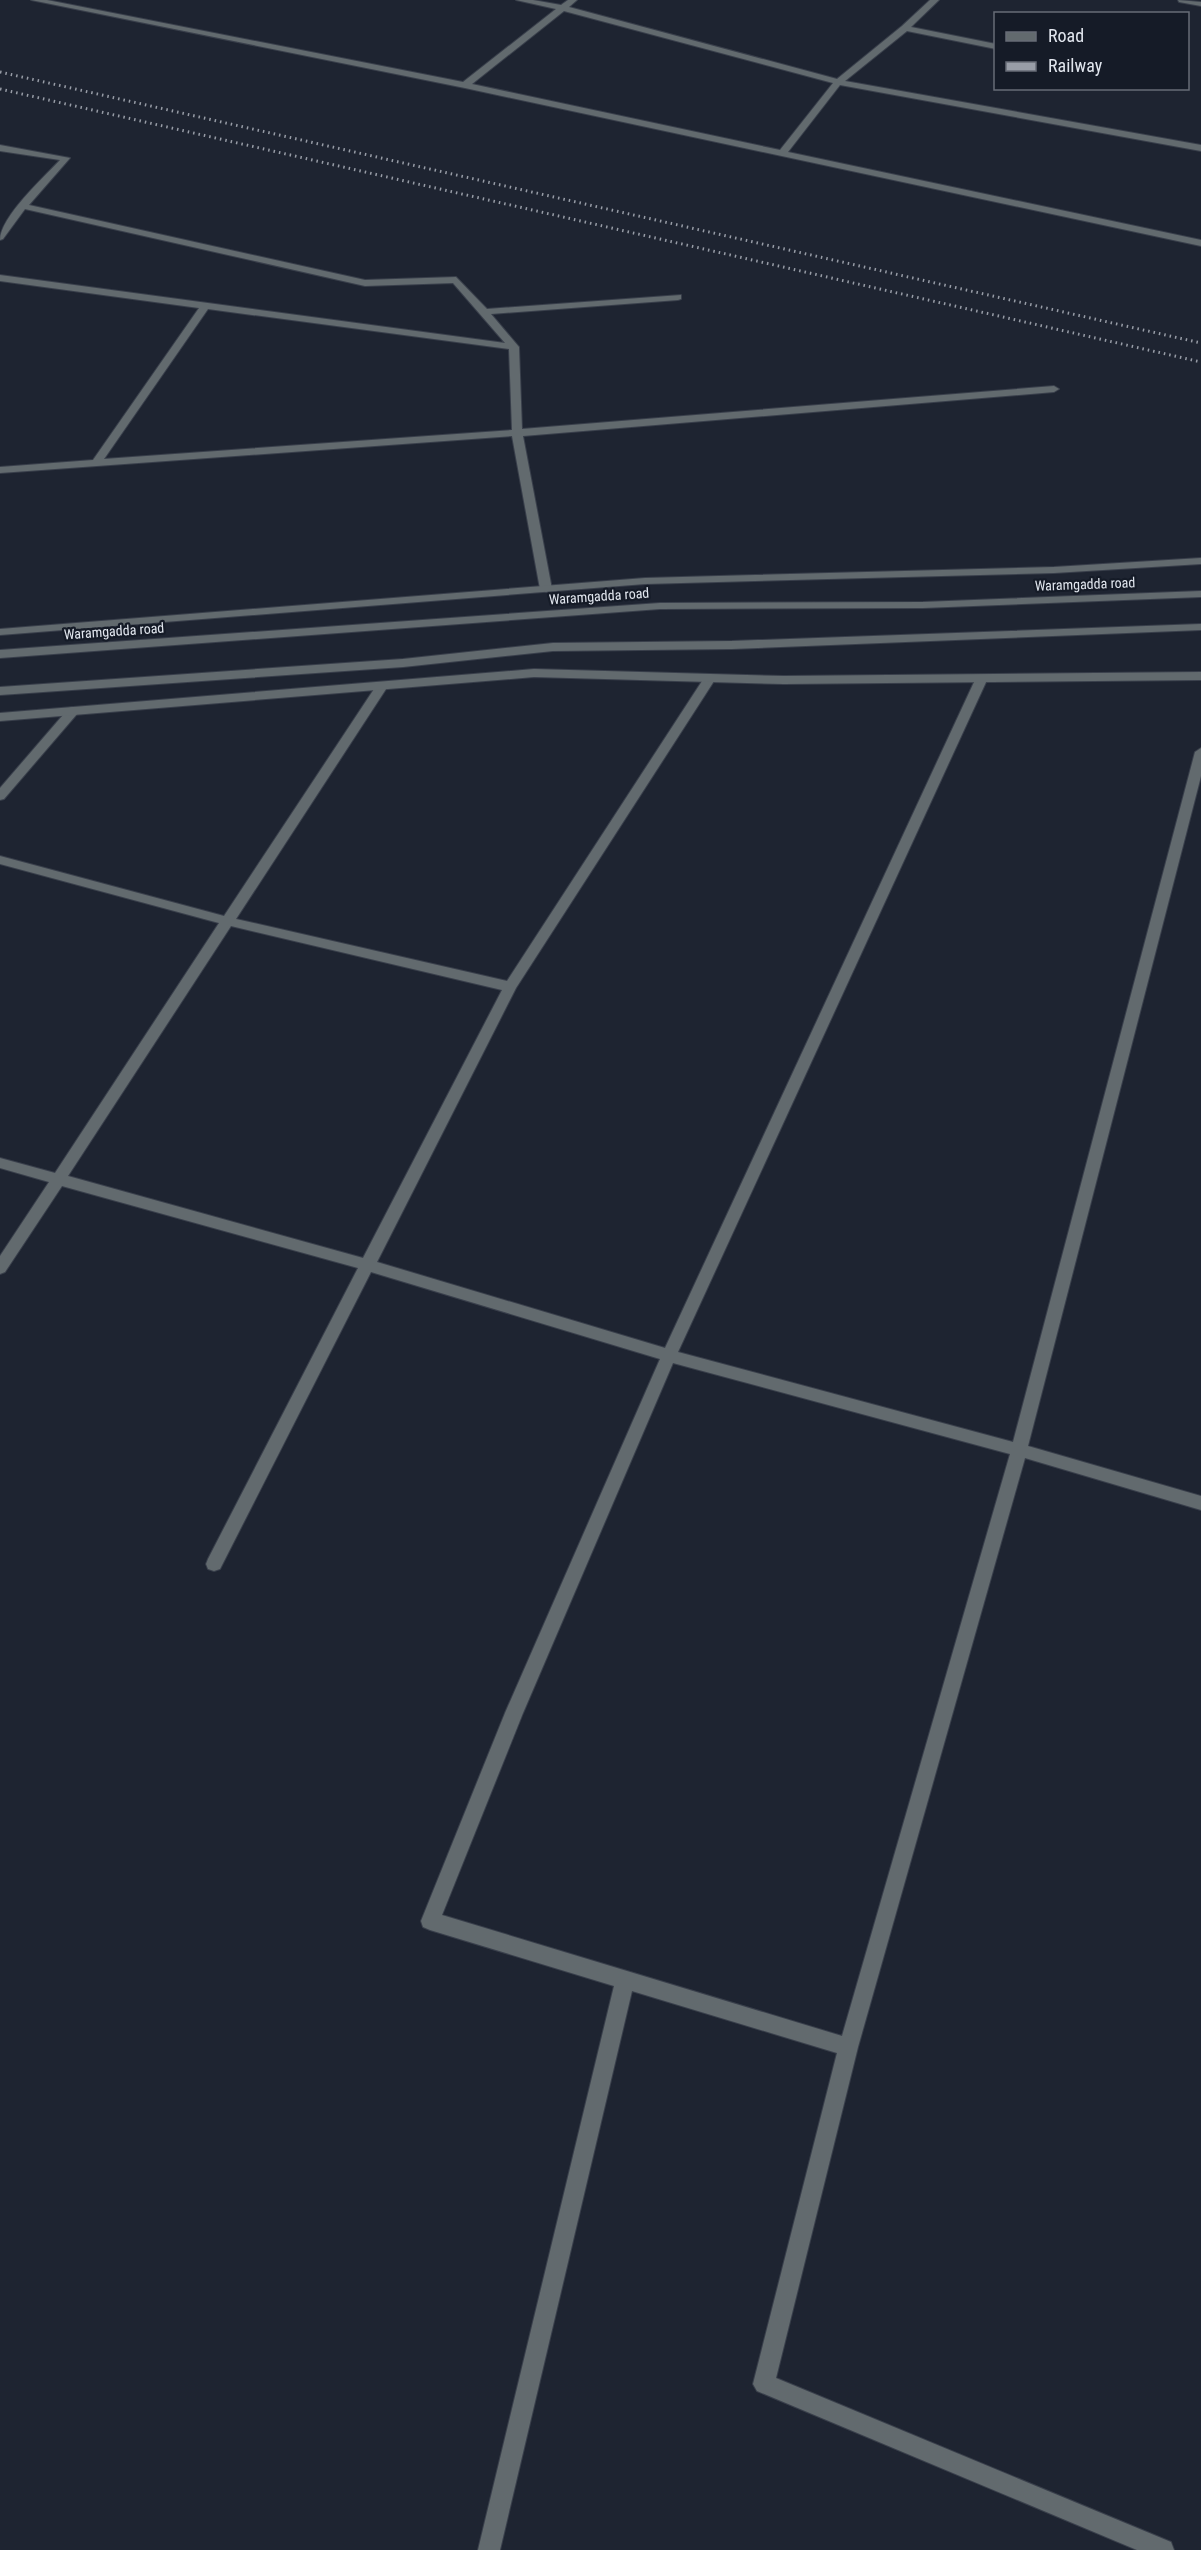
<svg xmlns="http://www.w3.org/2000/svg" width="1201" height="2550" viewBox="0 0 1201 2550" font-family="'Roboto Condensed',sans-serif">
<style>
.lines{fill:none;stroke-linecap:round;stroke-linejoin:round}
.minor-casing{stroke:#393f4b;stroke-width:2}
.tertiary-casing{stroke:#393f4b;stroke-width:2}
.minor{fill:#626a6e;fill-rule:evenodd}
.tertiary{fill:#626a6e;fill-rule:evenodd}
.rail{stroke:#989da7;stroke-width:3;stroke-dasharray:1.5 4;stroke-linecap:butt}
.labels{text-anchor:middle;stroke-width:4.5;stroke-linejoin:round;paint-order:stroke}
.far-street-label{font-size:14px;fill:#e1e6ee;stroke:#151b27}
</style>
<rect width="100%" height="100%" fill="#1e2431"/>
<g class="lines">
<defs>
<path id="minor" d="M 31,0 L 47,0 L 463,82 L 556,9 L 516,0 L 533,0 L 561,5 L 568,0 L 577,0 L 569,7 L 837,79 L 902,26 L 930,0 L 939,0 L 911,27 L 996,44 L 996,49 L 907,31 L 845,81 L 1201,145 L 1201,151 L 840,85 L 788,152 L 1201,240 L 1201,246 L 465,88 ZM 564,11 L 833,83 L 780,150 L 472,84 Z
M 1178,0 L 1201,2 L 1201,6 L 1179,2 Z
M 0,145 L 70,158 L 29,205 L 365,280 L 456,277 L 487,309 L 681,295 L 681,299 L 678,300 L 491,314 L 519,347 L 522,429 L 1054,386 L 1059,389 L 1054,392 L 523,436 L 552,589 L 546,592 L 540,589 L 512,436 L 0,473 L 0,467 L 93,460 L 199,308 L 0,281 L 0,275 L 505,343 L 453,283 L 365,286 L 25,209 L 3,239 L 0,240 C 0,217 44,177 60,160 L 0,151 ZM 208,309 L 509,349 L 512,430 L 104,459 Z
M 710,674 L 716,678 L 516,988 L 377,1262 L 665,1348 L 975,680 L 981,676 L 985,677 L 987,680 L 678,1352 L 1013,1442 L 1195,752 L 1201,748 L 1201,776 L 1028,1446 L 1201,1496 L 1201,1510 L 1025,1458 L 858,2047 L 776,2378 L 1171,2542 L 1174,2550 L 1137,2550 L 757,2391 L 753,2384 L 837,2053 L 632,1991 L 500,2550 L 478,2550 L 614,1986 L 430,1930 L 423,1927 L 421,1921 L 505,1713 L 660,1359 L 371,1272 L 220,1569 L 214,1571 L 208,1569 L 206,1564 L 208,1559 L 358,1268 L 62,1186 L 5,1272 L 0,1274 L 0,1256 L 49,1182 L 0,1168 L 0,1158 L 55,1173 L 219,923 L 0,864 L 0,856 L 224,916 L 378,683 L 382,682 L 388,686 L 236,919 L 507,981 L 704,678 ZM 231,926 L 502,990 L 363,1258 L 68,1176 ZM 673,1363 L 1010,1454 L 842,2036 L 442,1915 L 523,1713 Z
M 73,707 L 79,711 L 77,714 L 4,799 L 0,800 L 0,788 L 69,708 Z"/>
<path id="tertiary" d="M 1201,558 L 1201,564 L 1054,573 L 645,584 L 0,635 L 0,629 L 645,578 L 1054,567 Z
M 1201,591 L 1201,597 L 923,608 L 660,609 L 0,658 L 0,650 L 660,603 L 923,602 Z
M 1201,624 L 1201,630 L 732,649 L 553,651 L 403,667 L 0,695 L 0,687 L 403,659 L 553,643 L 732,641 Z
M 534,669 L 784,676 L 1201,672 L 1201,680 L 784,684 L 534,677 L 0,721 L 0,713 Z"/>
</defs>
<use href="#minor" class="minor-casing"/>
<use href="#tertiary" class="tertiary-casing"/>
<use href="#minor" class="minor"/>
<use href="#tertiary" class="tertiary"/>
<path class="rail" d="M 0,72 L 1201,343
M 0,89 L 1201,362"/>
</g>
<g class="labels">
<g class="far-street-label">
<text transform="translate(1085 584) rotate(-2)" y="5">Waramgadda road</text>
<text transform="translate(599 596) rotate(-4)" y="5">Waramgadda road</text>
<text transform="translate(114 631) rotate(-4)" y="5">Waramgadda road</text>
</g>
</g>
<rect x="994" y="12" width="195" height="78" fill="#151b27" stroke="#676c77" stroke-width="1.5"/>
<rect x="1006" y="32" width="30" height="9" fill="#626a6e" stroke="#676c77" stroke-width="1.5"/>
<text x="1048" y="42" font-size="18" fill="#e1e6ee">Road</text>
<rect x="1006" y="62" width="30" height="9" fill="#989da7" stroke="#676c77" stroke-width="1.5"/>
<text x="1048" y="72" font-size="18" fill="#e1e6ee">Railway</text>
</svg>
